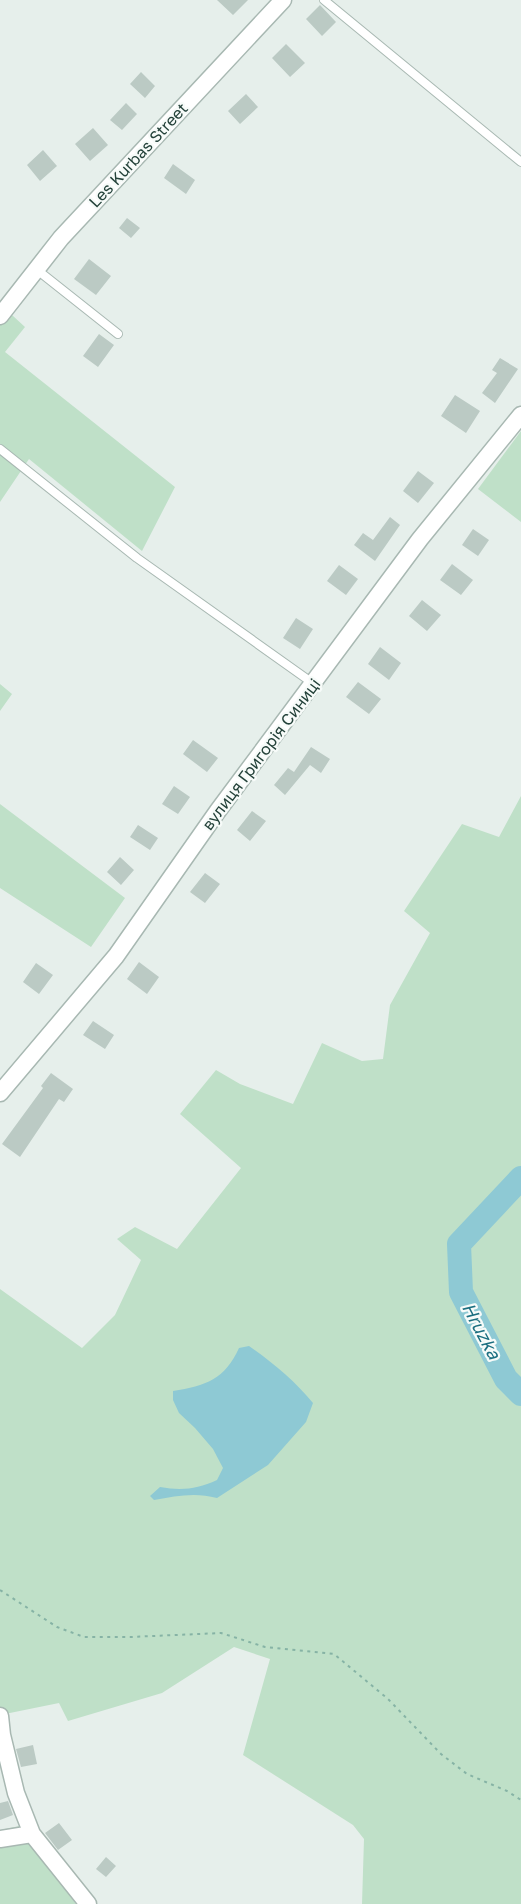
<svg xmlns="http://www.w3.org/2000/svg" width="521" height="1904" viewBox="0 0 521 1904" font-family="'Golos Text',sans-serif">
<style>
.green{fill:#bfe0c8}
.water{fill:#8ec9d4}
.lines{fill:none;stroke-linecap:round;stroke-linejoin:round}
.river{stroke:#8ec9d4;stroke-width:24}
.building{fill:#bbcac4}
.lane-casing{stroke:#a8b8b2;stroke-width:10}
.street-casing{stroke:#a8b8b2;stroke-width:19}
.path{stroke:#86b3a5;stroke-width:2;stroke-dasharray:3 4.5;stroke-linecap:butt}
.lane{stroke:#fff;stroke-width:8}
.street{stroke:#fff;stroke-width:16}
.labels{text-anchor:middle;stroke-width:4.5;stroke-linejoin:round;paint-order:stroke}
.street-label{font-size:16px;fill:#24423a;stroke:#f7fbf9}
.water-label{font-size:18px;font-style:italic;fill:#1c6f80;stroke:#f7fbf9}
</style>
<rect width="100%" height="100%" fill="#e6efeb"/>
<path class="green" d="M 0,304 L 25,327 L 5,352 L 175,487 L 142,551 L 29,459 L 0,502 Z
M 521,431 L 521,522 L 478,489 Z
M 0,684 L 12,694 L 0,711 Z
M 521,796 L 521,1904 L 362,1904 L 364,1839 L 353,1825 L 243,1755 L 270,1659 L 234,1647 L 162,1693 L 68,1721 L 59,1703 L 0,1715 L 0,1289 L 82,1348 L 115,1315 L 141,1260 L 117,1239 L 135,1227 L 177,1249 L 241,1168 L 180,1114 L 216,1070 L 240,1084 L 293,1104 L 322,1043 L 362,1061 L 383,1059 L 390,1005 L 430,933 L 404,911 L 462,824 L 499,837 Z
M 0,804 L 125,898 L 91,947 L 0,888 Z
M 20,1826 L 76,1904 L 0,1904 L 0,1830 Z"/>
<path class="water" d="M 249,1346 C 272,1362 295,1381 313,1403 L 306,1422 L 268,1465 L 217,1498 C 195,1492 176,1496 154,1500 L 150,1496 L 160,1487 C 182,1491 197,1489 217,1480 L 223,1468 L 213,1449 L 195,1428 L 179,1413 L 173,1400 L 173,1391 C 206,1386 225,1379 239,1348 Z"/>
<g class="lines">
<path class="river" d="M 521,1178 L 459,1244 L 461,1292 L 506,1379 L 521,1394"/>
</g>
<path class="building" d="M 217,0 L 248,0 L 233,15 Z
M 320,5 L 336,22 L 322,36 L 306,19 Z
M 286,44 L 305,63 L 290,77 L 272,58 Z
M 141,72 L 155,86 L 145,98 L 130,84 Z
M 246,94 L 258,107 L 240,124 L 228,111 Z
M 126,103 L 137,114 L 122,130 L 110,120 Z
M 93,128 L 108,145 L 90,161 L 75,144 Z
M 43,150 L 57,166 L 40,181 L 27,165 Z
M 173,164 L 195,180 L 186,194 L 164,178 Z
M 127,218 L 140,228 L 131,238 L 119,228 Z
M 89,259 L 111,276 L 96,295 L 74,279 Z
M 99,334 L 114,345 L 98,367 L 83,356 Z
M 500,358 L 518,369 L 495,403 L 482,393 L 497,373 L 492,370 Z
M 455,395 L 480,411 L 466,433 L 441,416 Z
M 418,471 L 434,483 L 418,503 L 403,491 Z
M 390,517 L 400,525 L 375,561 L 354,545 L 363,533 L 373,540 Z
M 473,529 L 489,540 L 478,556 L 462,545 Z
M 452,564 L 473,580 L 461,595 L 440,580 Z
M 339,565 L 358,579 L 346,595 L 327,581 Z
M 422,600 L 441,615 L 427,631 L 409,616 Z
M 296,618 L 313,629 L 300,649 L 283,638 Z
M 380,647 L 401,663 L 389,680 L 368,664 Z
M 358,682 L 381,699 L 369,714 L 346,697 Z
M 193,740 L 218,758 L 207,772 L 183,754 Z
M 311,747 L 330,759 L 321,773 L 310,765 L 285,795 L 274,785 L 288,768 L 294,772 Z
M 174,786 L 190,797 L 178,814 L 162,804 Z
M 252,811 L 266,821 L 250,841 L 237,830 Z
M 138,825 L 158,838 L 150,850 L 130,837 Z
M 120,857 L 134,870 L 121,885 L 107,872 Z
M 205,873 L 220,884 L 205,903 L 190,892 Z
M 139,962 L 159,977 L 147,994 L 127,979 Z
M 36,963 L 53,975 L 39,994 L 23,982 Z
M 93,1021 L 114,1035 L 105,1049 L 83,1035 Z
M 51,1073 L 73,1089 L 64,1102 L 59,1099 L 20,1157 L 2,1144 L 43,1088 L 41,1086 Z
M 33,1745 L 37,1764 L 21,1767 L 16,1749 Z
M 8,1801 L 13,1815 L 0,1820 L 0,1803 Z
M 59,1823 L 72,1840 L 58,1850 L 45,1833 Z
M 106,1857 L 116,1866 L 106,1877 L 96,1869 Z"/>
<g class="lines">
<defs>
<path id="lane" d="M 324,0 L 521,162
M 36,269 L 118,334
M 0,449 L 137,558 L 314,684"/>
<path id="street" d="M 0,316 L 61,238 L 283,0
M 0,1093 L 116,956 L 217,812 L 420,539 L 521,415
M 0,1716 L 2,1735 L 16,1793 L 32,1834 L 88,1904
M 0,1839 L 32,1834"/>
</defs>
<use href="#lane" class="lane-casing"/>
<use href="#street" class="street-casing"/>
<path class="path" d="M 0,1590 L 57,1627 L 84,1637 L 130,1637 L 221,1633 L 265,1647 L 334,1654 L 388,1699 L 441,1754 L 467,1774 L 507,1791 L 521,1800"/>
<use href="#lane" class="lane"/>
<use href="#street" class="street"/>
</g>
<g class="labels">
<g class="street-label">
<text transform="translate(138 155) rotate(-47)" y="6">Les Kurbas Street</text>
<text transform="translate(261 754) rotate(-53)" y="6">вулиця Григорія Синиці</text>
</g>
<g class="water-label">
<text transform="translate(481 1331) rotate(62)" y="6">Hruzka</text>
</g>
</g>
</svg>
